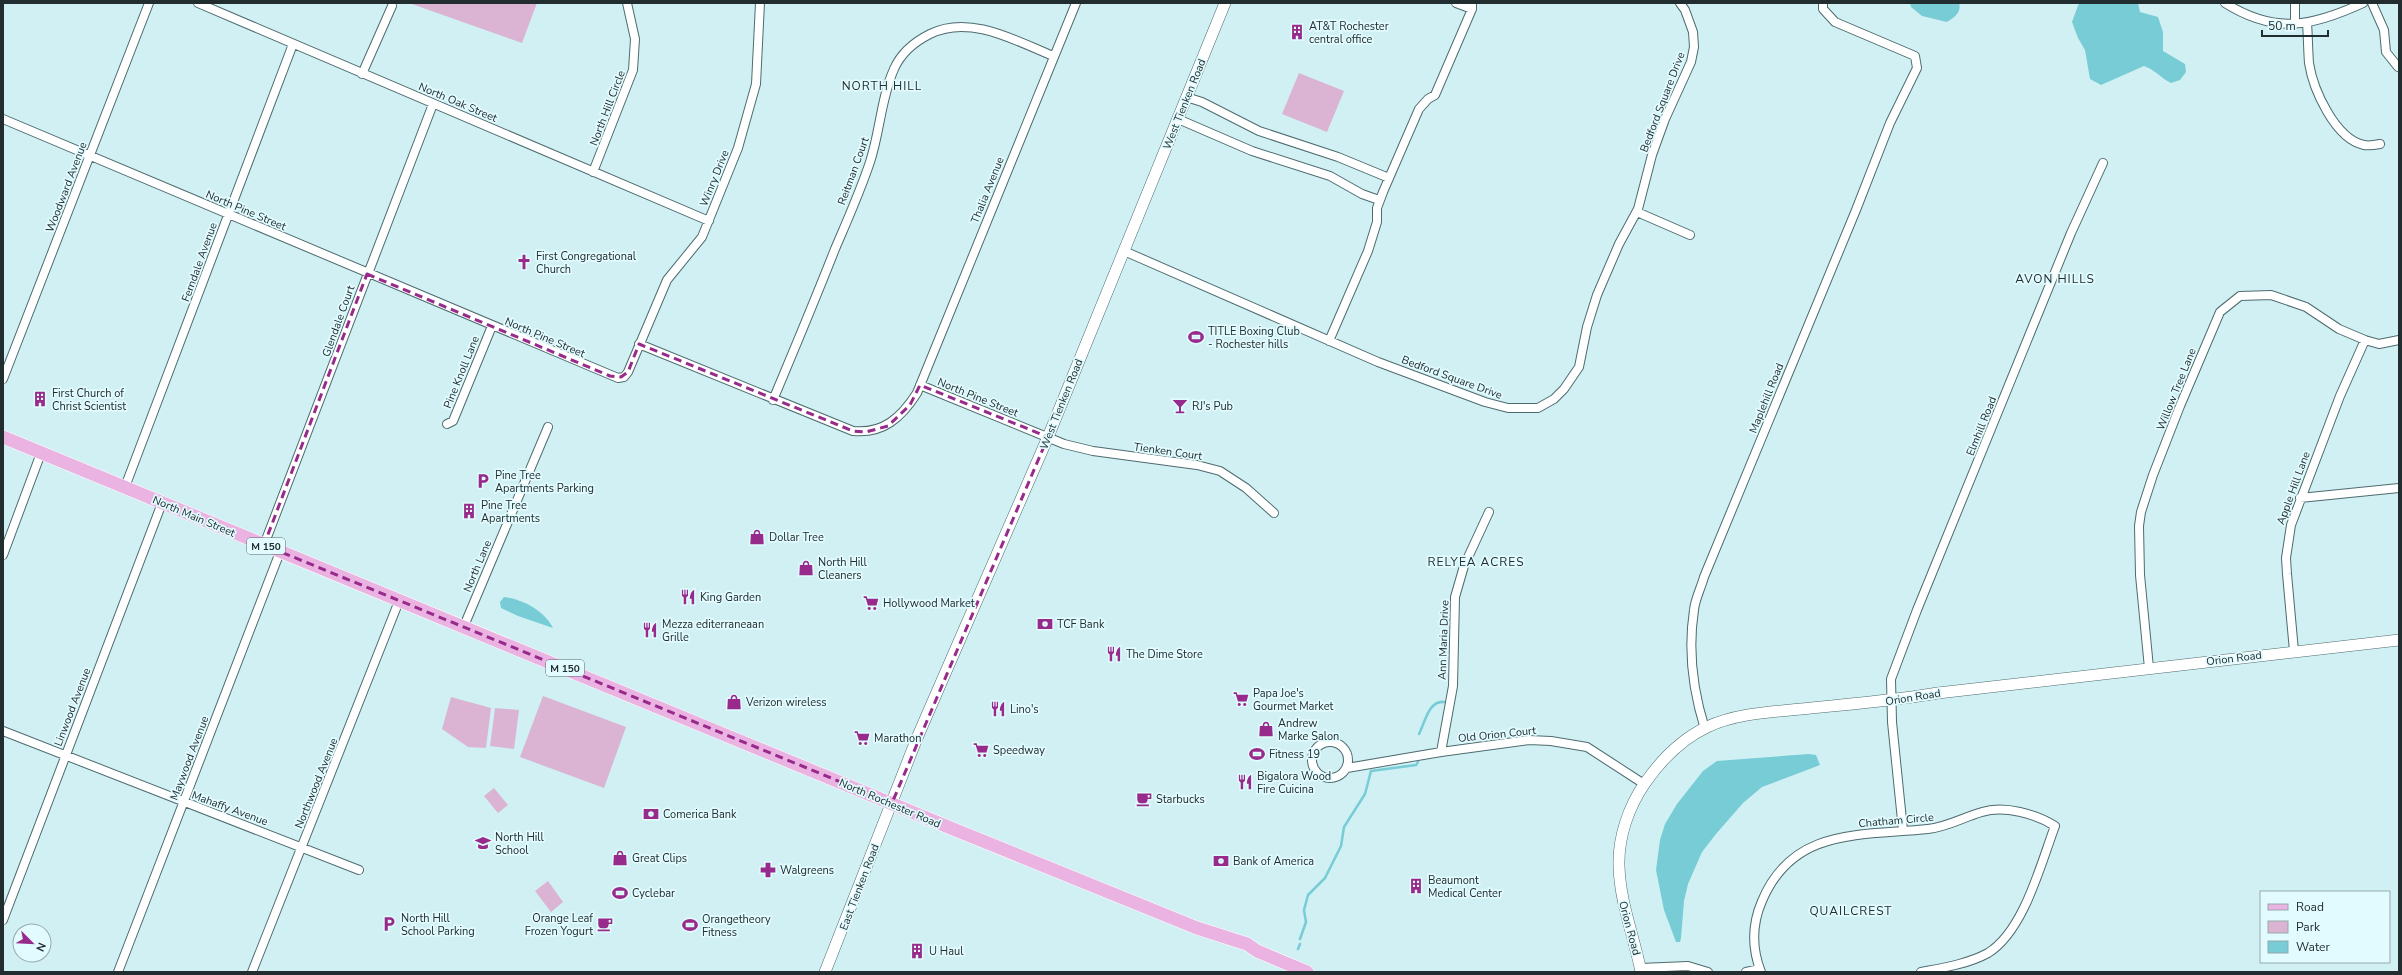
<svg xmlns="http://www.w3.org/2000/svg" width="2402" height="975" viewBox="0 0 2402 975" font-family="'Nunito Sans',sans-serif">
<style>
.green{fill:#dbb4d3}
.water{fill:#77ccd6}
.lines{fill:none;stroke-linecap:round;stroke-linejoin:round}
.stream{stroke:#77ccd6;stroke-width:2.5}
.street-casing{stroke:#4e6b6f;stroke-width:10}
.secondary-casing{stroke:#4e6b6f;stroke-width:12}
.primary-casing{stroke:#fff;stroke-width:14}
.street{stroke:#fff;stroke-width:8}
.secondary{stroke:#fff;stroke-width:11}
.primary{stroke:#eab3e1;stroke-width:13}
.marked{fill:none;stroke:#982a8b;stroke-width:3;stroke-dasharray:8 5;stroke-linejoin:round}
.labels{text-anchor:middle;stroke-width:3.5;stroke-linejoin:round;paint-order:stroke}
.shield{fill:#e2fbff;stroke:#5b6b6d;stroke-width:1}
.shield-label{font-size:10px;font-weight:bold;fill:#212d2f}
.poi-label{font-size:11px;fill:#212d2f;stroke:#e2fbff;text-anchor:start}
.street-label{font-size:11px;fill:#212d2f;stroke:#e2fbff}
.neighbourhood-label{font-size:12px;letter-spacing:1px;fill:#212d2f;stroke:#e2fbff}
</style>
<rect width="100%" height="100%" fill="#d0f0f4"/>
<path class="green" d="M 409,3 L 537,3 L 522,43 Z
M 1299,73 L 1344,91 L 1327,132 L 1282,114 Z
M 543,696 L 626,727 L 604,788 L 520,757 Z
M 451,697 L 491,708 L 486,748 L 468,747 L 442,729 Z
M 495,708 L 519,710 L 514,749 L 490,746 Z
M 494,788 L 508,805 L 498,813 L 484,796 Z
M 548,881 L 563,902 L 551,912 L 535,891 Z"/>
<path class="water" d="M 1910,3 L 1959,3 C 1962,12 1954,18 1947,22 L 1922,16 L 1911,7 Z
M 2079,3 L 2138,3 L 2140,12 L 2158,17 L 2163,32 L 2163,51 L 2185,64 L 2186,72 L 2180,80 L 2171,83 C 2161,78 2154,69 2144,66 L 2101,85 L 2090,79 L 2085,50 L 2078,38 L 2072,22 Z
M 504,597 C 522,599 545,611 553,628 L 518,616 L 501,608 L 500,602 Z
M 1809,754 L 1816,755 L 1820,765 L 1762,787 L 1743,803 L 1716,834 L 1702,852 L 1688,884 L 1684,901 L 1681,938 L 1680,942 L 1676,942 L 1664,910 L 1656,870 L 1660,840 L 1665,824 L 1677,804 L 1703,771 L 1717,761 Z"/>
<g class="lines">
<path class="stream" d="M 1419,734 C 1425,722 1429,700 1444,702
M 1300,939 L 1306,922 L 1304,910 L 1308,895 L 1325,878 L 1341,846 L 1344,827 L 1365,794 L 1371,771 L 1416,765 L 1418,762
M 1298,949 L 1300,944"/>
<defs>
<path id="street" d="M 198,3 L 709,221
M 1456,3 L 1472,9
M 2225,3 C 2276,35 2313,26 2363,3
M 2295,3 L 2295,24
M 2372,3 L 2384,30 L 2386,52 L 2398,67
M 2307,23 C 2308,36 2308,50 2309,63 C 2313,89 2335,139 2364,145 C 2369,146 2375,145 2380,144
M 362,74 L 392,6
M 1186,97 L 1202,102 L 1259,131 L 1338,157 L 1389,178
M 3,119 L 618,378 L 624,377 L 628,372 L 667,280 L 702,237 L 738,148 L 756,84 L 760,3
M 1178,119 L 1252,151 L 1330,176 L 1362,194 L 1379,200
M 593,172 L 633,70 L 635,39 L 627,3
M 1637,212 L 1690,235
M 1124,251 L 1378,362 L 1485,402 L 1508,408 L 1538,408 L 1554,399 L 1564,389 L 1579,367 L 1587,327 L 1597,295 L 1619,244 L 1638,209 L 1652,155 L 1665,119 L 1691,62 L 1694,47 L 1693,32 L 1685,10 L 1680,3
M 1329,341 L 1368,251 L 1377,222 L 1377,208 L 1383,192 L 1419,109 L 1428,99 L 1435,95 L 1472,9 L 1472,3
M 639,344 L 853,431 C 883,434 901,418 917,393 L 1076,3
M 3,379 L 149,3
M 920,385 L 1064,444 L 1093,451 L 1197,465 L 1220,471 L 1246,488 L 1274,513
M 773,400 C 794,350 815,300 835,249 C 847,221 860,192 870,162 C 880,132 881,98 894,69 C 901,53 914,42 930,34 C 970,14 1016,41 1053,56
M 447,424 L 453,421 L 492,326
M 125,487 L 293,44
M 2300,498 L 2399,488
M 264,545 L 433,104
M 3,555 L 41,453
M 464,626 L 548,427
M 2294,651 L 2287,574 L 2286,558 L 2291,525 L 2340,396 L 2365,340
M 2149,668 L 2140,575 L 2139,526 L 2141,512 L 2153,475 L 2180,406 L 2220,312 L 2240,296 L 2271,295 L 2306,307 L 2339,329 L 2365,340 L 2379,344 L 2399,340
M 1705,729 C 1693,691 1688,649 1694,610 C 1695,599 1701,588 1704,577 L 1856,210 L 1890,123 L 1917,68 L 1915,56 L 1835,22 L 1823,9 L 1823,3
M 3,731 L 359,870
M1312 760a18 18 0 1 1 36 0a18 18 0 1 1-36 0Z
M 1441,752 L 1453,686 L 1455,597 L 1464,566 L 1489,512
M 1347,768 L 1441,752 L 1529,740 L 1551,741 L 1587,747 L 1644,784
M 1903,830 L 1892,722 L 1891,679 L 1917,610 L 2071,233 L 2103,163
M 3,920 L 162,503
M 1640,968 L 1688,966 L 1708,972
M 118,972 L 280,552
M 252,972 L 399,601
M 1746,972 L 1760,969
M 1761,972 C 1752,949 1752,924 1762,901 C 1793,827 1861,836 1928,829 C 1947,827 1964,817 1982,812 C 2004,805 2036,814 2055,826 C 2041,863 2024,931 1988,953 C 1968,964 1942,968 1921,972"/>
<path id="secondary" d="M 825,972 L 917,738 L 1048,437 L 1225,3
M 1641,972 C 1634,936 1620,903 1619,866 C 1618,837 1629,806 1645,783 C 1661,760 1682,739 1707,727 C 1739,712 1777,712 1811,708 C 1854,704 1896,700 1938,693 L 2399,640"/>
<path id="primary" d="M 3,437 L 958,831 L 1197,928 L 1247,944 L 1257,951 L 1307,972"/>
</defs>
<use href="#street" class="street-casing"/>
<use href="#secondary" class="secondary-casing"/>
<use href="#primary" class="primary-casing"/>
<use href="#street" class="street"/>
<use href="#secondary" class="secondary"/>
<use href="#primary" class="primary"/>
</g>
<path class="marked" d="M 367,274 L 610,376 L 621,377 L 628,372 L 639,344 L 853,431 L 866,432 L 888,426 L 910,405 L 920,385 L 1048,437 L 892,803 L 264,545 Z"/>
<defs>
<symbol id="building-bare" viewBox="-9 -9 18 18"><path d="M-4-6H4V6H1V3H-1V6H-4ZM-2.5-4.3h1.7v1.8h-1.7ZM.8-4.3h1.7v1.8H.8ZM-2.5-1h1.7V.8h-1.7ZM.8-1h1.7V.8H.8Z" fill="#982a8b" stroke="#e2fbff" stroke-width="2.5" paint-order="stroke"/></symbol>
<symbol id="church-bare" viewBox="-9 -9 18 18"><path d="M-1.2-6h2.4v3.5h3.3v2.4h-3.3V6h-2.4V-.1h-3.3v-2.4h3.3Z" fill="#982a8b" stroke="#e2fbff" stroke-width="2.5" paint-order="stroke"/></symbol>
<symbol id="stadium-bare" viewBox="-9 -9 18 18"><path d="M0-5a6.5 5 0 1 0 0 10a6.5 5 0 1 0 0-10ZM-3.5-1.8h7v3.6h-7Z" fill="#982a8b" stroke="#e2fbff" stroke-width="2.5" paint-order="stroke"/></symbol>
<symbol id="bar-bare" viewBox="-9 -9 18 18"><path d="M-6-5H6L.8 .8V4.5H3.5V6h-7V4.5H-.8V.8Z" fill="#982a8b" stroke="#e2fbff" stroke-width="2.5" paint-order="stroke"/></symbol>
<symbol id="parking-bare" viewBox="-9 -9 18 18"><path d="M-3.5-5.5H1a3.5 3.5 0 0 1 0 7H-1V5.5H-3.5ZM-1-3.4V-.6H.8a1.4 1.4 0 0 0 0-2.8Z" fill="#982a8b" stroke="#e2fbff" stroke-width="2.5" paint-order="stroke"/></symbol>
<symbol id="shop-bare" viewBox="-9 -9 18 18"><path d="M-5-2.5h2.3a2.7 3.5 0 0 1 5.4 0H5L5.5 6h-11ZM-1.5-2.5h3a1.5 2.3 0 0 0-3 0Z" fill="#982a8b" stroke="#e2fbff" stroke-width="2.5" paint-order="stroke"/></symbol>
<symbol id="restaurant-bare" viewBox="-9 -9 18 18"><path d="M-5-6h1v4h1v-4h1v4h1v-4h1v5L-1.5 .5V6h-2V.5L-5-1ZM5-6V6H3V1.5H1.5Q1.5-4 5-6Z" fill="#982a8b" stroke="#e2fbff" stroke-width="2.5" paint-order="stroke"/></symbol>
<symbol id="supermarket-bare" viewBox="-9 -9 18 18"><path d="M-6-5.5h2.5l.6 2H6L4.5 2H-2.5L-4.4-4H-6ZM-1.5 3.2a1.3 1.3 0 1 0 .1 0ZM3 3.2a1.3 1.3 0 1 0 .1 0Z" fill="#982a8b" stroke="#e2fbff" stroke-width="2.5" paint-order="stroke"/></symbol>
<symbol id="bank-bare" viewBox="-9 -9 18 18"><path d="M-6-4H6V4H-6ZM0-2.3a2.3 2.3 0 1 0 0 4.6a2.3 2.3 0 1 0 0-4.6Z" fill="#982a8b" stroke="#e2fbff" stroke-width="2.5" paint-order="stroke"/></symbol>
<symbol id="cafe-bare" viewBox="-9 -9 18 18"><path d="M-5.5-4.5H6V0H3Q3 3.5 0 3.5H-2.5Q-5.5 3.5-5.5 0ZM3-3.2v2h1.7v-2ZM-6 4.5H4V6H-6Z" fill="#982a8b" stroke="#e2fbff" stroke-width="2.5" paint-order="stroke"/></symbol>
<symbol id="school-bare" viewBox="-9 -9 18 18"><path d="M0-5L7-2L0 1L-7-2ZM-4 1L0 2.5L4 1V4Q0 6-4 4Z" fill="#982a8b" stroke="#e2fbff" stroke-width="2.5" paint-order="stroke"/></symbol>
<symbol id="pharmacy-bare" viewBox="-9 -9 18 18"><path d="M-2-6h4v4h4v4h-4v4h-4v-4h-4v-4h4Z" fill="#982a8b" stroke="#e2fbff" stroke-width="2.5" paint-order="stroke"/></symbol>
</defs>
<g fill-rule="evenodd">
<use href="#building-bare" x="1286" y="21" width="22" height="22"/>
<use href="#church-bare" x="513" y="251" width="22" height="22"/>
<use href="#stadium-bare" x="1185" y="326" width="22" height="22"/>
<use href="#building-bare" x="29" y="388" width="22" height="22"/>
<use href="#bar-bare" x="1169" y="395" width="22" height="22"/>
<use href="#parking-bare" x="472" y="470" width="22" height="22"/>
<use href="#building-bare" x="458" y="500" width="22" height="22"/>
<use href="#shop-bare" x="746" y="526" width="22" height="22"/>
<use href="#shop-bare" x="795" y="557" width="22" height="22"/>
<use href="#restaurant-bare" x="677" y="586" width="22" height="22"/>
<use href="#supermarket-bare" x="860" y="592" width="22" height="22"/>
<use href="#bank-bare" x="1034" y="613" width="22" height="22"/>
<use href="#restaurant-bare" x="639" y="619" width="22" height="22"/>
<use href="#restaurant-bare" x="1103" y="643" width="22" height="22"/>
<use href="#supermarket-bare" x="1230" y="688" width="22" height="22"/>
<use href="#shop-bare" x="723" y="691" width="22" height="22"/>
<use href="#restaurant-bare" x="987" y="698" width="22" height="22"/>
<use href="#shop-bare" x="1255" y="718" width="22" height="22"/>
<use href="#supermarket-bare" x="851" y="727" width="22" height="22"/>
<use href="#supermarket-bare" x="970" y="739" width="22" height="22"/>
<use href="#stadium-bare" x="1246" y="743" width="22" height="22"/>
<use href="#restaurant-bare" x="1234" y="771" width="22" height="22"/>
<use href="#cafe-bare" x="1133" y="788" width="22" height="22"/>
<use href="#bank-bare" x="640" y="803" width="22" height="22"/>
<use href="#school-bare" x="472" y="832" width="22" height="22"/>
<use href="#shop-bare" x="609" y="847" width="22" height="22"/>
<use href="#bank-bare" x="1210" y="850" width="22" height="22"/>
<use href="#pharmacy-bare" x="757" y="859" width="22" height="22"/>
<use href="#building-bare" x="1405" y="875" width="22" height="22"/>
<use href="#stadium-bare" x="609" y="882" width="22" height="22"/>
<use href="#parking-bare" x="378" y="913" width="22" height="22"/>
<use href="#cafe-bare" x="594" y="913" width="22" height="22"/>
<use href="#stadium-bare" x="679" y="914" width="22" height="22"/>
<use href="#building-bare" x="906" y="940" width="22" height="22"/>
</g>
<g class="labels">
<g class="shield">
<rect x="247" y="538" width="38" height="16" rx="3"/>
<rect x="546" y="660" width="38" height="16" rx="3"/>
</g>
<g class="shield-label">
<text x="266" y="550">M 150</text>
<text x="565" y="672">M 150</text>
</g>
<g class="poi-label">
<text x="1309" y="30">AT&amp;T Rochester<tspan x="1309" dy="13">central office</tspan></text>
<text x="536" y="260">First Congregational<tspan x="536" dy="13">Church</tspan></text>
<text x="1208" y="335">TITLE Boxing Club<tspan x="1208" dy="13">- Rochester hills</tspan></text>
<text x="52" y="397">First Church of<tspan x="52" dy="13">Christ Scientist</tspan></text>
<text x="1192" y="410">RJ's Pub</text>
<text x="495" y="479">Pine Tree<tspan x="495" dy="13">Apartments Parking</tspan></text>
<text x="481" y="509">Pine Tree<tspan x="481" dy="13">Apartments</tspan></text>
<text x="769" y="541">Dollar Tree</text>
<text x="818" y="566">North Hill<tspan x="818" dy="13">Cleaners</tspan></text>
<text x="700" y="601">King Garden</text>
<text x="883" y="607">Hollywood Market</text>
<text x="662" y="628">Mezza editerraneaan<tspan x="662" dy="13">Grille</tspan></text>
<text x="1057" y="628">TCF Bank</text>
<text x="1126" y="658">The Dime Store</text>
<text x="1253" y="697">Papa Joe's<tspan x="1253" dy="13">Gourmet Market</tspan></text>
<text x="746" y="706">Verizon wireless</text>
<text x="1010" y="713">Lino's</text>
<text x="1278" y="727">Andrew<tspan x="1278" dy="13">Marke Salon</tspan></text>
<text x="874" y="742">Marathon</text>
<text x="993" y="754">Speedway</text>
<text x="1269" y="758">Fitness 19</text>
<text x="1257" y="780">Bigalora Wood<tspan x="1257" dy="13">Fire Cuicina</tspan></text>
<text x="1156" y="803">Starbucks</text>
<text x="663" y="818">Comerica Bank</text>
<text x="495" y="841">North Hill<tspan x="495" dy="13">School</tspan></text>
<text x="632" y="862">Great Clips</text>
<text x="1233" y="865">Bank of America</text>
<text x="780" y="874">Walgreens</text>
<text x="1428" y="884">Beaumont<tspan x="1428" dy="13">Medical Center</tspan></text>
<text x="632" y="897">Cyclebar</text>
<text x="401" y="922">North Hill<tspan x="401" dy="13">School Parking</tspan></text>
<text x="593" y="922" text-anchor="end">Orange Leaf<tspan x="593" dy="13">Frozen Yogurt</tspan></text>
<text x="702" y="923">Orangetheory<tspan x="702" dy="13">Fitness</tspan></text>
<text x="929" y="955">U Haul</text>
</g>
<g class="street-label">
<text transform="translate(458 102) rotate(23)" y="4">North Oak Street</text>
<text transform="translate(1662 102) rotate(-69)" y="4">Bedford Square Drive</text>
<text transform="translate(1184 104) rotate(-68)" y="4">West Tienken Road</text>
<text transform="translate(607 108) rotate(-69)" y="4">North Hill Circle</text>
<text transform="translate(853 171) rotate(-70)" y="4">Reitman Court</text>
<text transform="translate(714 178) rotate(-68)" y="4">Winry Drive</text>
<text transform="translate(66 187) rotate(-69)" y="4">Woodward Avenue</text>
<text transform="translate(987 190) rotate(-68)" y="4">Thalia Avenue</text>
<text transform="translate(246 210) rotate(23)" y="4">North Pine Street</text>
<text transform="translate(199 262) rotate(-70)" y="4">Ferndale Avenue</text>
<text transform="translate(338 321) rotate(-70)" y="4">Glendale Court</text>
<text transform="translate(545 337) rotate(23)" y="4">North Pine Street</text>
<text transform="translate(461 372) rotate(-68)" y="4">Pine Knoll Lane</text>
<text transform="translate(1452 377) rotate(20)" y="4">Bedford Square Drive</text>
<text transform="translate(2176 389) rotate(-68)" y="4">Willow Tree Lane</text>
<text transform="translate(978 397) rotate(22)" y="4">North Pine Street</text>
<text transform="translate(1766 398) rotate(-68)" y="4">Maplehill Road</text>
<text transform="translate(1061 404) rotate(-68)" y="4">West Tienken Road</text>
<text transform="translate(1981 426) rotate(-68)" y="4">Elmhill Road</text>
<text transform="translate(1168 451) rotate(8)" y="4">Tienken Court</text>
<text transform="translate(2293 488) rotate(-70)" y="4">Apple Hill Lane</text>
<text transform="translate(194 516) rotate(23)" y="4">North Main Street</text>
<text transform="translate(477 566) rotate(-67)" y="4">North Lane</text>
<text transform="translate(1443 640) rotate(-88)" y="4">Ann Maria Drive</text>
<text transform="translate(2234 658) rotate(-7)" y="4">Orion Road</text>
<text transform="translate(1913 697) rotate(-9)" y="4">Orion Road</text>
<text transform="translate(72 707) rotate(-69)" y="4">Linwood Avenue</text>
<text transform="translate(1497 734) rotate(-6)" y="4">Old Orion Court</text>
<text transform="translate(189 758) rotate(-69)" y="4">Maywood Avenue</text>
<text transform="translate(316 783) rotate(-68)" y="4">Northwood Avenue</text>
<text transform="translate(890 803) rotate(23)" y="4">North Rochester Road</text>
<text transform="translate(230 808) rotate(20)" y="4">Mahaffy Avenue</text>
<text transform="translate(1896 820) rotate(-5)" y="4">Chatham Circle</text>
<text transform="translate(859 887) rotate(-69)" y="4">East Tienken Road</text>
<text transform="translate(1630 928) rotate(75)" y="4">Orion Road</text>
</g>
<g class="neighbourhood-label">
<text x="882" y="90">NORTH HILL</text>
<text x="2055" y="283">AVON HILLS</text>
<text x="1476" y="566">RELYEA ACRES</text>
<text x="1851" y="915">QUAILCREST</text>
</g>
</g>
<rect width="2402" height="975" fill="none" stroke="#212d2f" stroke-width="8"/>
<rect x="2260" y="891" width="130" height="72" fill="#e2fbff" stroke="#95a9ac"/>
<rect x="2268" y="904" width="20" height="6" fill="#eab3e1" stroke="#95a9ac"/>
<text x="2296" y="911" font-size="12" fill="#212d2f">Road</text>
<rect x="2268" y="921" width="20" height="12" fill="#dbb4d3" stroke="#95a9ac"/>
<text x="2296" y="931" font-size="12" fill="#212d2f">Park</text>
<rect x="2268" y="941" width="20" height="12" fill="#77ccd6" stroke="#95a9ac"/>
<text x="2296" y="951" font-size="12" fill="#212d2f">Water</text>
<g transform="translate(32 943) rotate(114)"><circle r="19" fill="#e2fbff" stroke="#95a9ac"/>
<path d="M0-3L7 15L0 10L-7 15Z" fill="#982a8b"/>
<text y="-6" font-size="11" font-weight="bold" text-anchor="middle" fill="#212d2f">N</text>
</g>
<path d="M2262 30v6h66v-6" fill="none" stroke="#212d2f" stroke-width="2"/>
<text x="2268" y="30" font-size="12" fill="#212d2f" stroke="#e2fbff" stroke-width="3" paint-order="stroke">50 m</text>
</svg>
